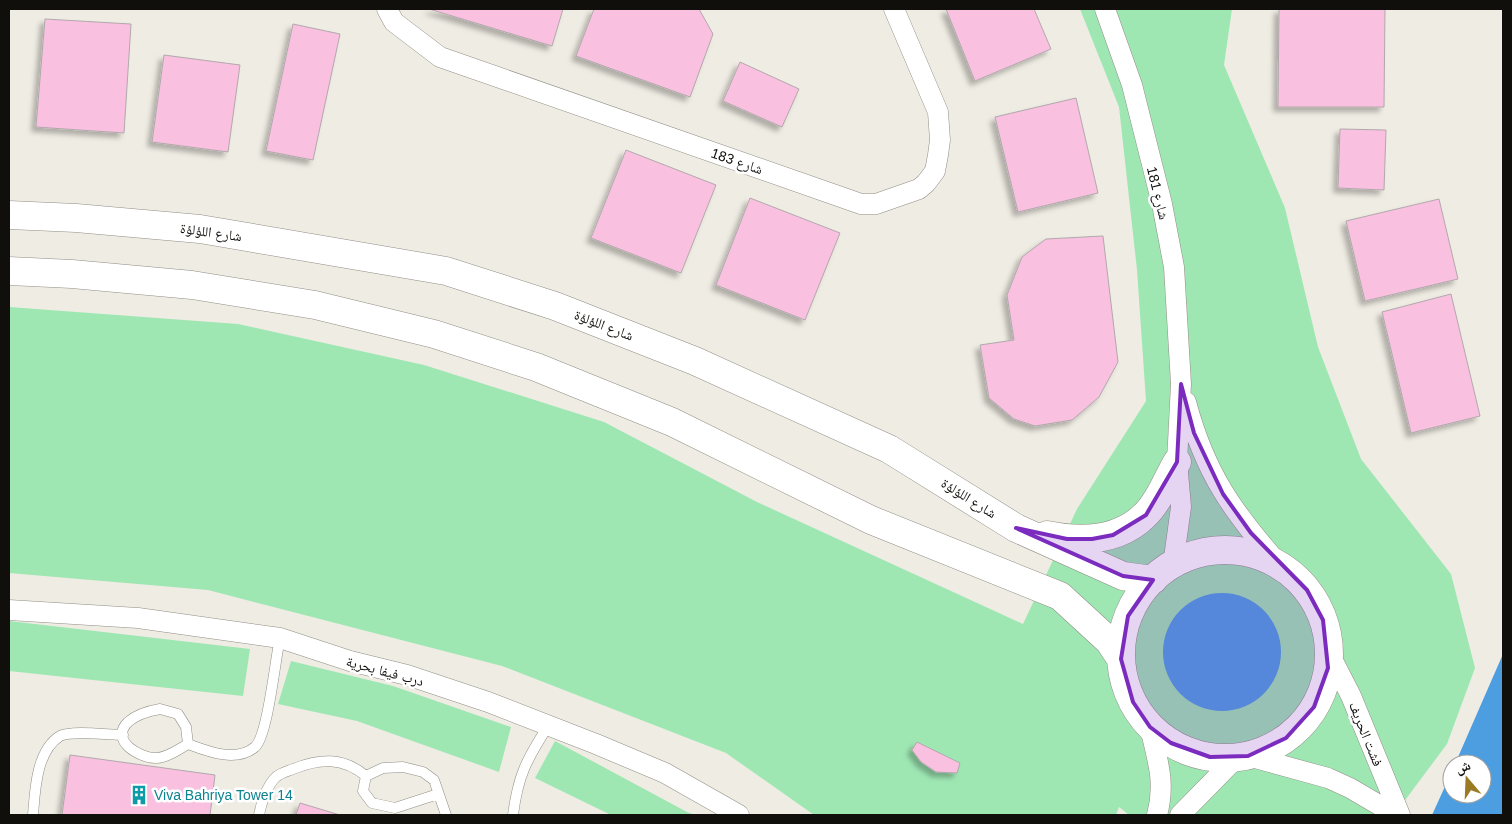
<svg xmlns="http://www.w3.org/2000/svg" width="1512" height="824" viewBox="0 0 1512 824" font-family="Arial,'Noto Naskh Arabic',sans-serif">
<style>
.green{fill:#9ee7b3}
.water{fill:#4c9ee1}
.building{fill:#f9c0df;stroke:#b1a8ac;filter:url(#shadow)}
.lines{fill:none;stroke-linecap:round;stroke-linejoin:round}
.lane-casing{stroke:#918e86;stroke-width:11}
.street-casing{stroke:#918e86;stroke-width:21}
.secondary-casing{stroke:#918e86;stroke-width:29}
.lane{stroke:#fff;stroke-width:10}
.street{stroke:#fff;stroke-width:20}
.secondary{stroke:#fff;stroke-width:28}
.marked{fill:#7b2cbf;fill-opacity:0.2;stroke:#7b2cbf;stroke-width:4;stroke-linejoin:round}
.labels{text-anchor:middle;stroke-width:5;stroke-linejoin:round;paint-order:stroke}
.street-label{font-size:14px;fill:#100f0c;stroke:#fff}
.culture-label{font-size:14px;fill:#0d838f;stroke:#fff;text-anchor:start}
</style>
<defs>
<filter id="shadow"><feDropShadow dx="-4.5" dy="4.5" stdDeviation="2.5" flood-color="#0004"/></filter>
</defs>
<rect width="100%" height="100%" fill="#efece3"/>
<path class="green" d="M 1080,9 L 1232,9 L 1224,65 L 1285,208 L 1318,347 L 1361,459 L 1451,574 L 1475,668 L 1447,744 L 1394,815 L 1129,815 L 1119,807 L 1116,815 L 814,815 L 726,753 L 502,666 L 208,590 L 9,573 L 9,307 L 238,324 L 424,365 L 604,422 L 757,502 L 1023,624 L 1077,509 L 1146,401 L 1137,270 L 1119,107 Z
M 9,621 L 250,649 L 243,696 L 9,671 Z
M 291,661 L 393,686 L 511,727 L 499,772 L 357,721 L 278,704 Z
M 555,741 L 687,812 L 695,815 L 611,815 L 535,778 Z"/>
<path class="water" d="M1163 652a59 59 0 1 1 118 0a59 59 0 1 1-118 0Z
M 1503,654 L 1503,815 L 1432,815 L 1452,771 L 1452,794 L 1482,794 L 1482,764 L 1455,764 Z"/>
<path class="building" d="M 429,9 L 563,9 L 552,46 Z
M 594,9 L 699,9 L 713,34 L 690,97 L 576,56 Z
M 946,9 L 1034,9 L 1051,49 L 975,81 Z
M 1279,9 L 1385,9 L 1384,107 L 1278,107 Z
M 45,19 L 131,24 L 124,133 L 36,127 Z
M 293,24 L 340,34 L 313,160 L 266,151 Z
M 164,55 L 240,65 L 228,152 L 152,142 Z
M 740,62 L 799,89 L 782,127 L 723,101 Z
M 1076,98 L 1098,193 L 1018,212 L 995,117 Z
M 1340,129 L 1386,130 L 1384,190 L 1338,188 Z
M 626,150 L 716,185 L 681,273 L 591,238 Z
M 750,198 L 840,233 L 805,320 L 716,285 Z
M 1439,199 L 1458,279 L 1365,301 L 1346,221 Z
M 1103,236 L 1118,362 L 1099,397 L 1072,420 L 1035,426 L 1014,419 L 989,398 L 980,345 L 1014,340 L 1007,295 L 1022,257 L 1046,239 Z
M 1451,294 L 1480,416 L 1411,433 L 1382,312 Z
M 917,742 L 960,763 L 957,773 L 936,772 L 921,762 L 912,750 Z
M 70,755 L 215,775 L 210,815 L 62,815 Z
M 300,803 L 340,815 L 296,815 Z"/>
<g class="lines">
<defs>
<path id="lane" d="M 160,709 L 178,714 L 186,727 L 188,744 C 179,749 167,758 156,758 C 140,758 109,741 128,722 C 137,714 148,711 160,709 Z
M 188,744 C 207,751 236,763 255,747 C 268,735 275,660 280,638
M 438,794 L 395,808 L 372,803 L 363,791 L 366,776 L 383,768 L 403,767 L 423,772 L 434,780 L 446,815
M 33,815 C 35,791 36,751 60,736 C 72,730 109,735 123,735
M 259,815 C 261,804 267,785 276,777 C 280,773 288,771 293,769 C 320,758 343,757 366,776
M 513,815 C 518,775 527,759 548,726"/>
<path id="street" d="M 387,9 L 394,22 L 440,57 L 861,204 L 876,204 L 919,189 L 926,183 L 935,171 L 938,155 L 940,140 L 938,112 L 894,9
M 1105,9 L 1132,85 L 1162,204 L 1174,267 L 1181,384 L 1177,462 L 1181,507 L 1173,565
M 1186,402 C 1205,474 1233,512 1281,567
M 9,610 L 138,618 L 280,638 L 350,661 L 407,675 L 488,702 L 596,744 L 665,773 L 739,815
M 1329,653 L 1351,696 L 1400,815
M 1150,727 C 1157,759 1166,782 1157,815
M 1248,756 L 1328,778 L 1350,788 L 1396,815
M 1180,815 L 1237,757"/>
<path id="secondary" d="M 9,215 L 76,218 L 200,229 L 446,271 L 555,306 L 695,361 L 889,449 L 1016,528 L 1123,576 L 1153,580
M 9,271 L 72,274 L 192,285 L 315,305 L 434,334 L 536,367 L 672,422 L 871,520 L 1060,596 L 1109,641 L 1121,659
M 1047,535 C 1081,542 1119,541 1145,515 C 1159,502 1167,479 1177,462
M1121 654a104 104 0 1 1 208 0a104 104 0 1 1-208 0Z"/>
</defs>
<use href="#lane" class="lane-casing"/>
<use href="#street" class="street-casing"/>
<use href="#secondary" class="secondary-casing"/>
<use href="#lane" class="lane"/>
<use href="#street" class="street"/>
<use href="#secondary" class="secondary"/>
</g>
<path class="marked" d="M 1181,384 L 1194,433 L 1223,494 L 1251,533 L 1307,590 L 1323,620 L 1328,668 L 1314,707 L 1286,738 L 1248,756 L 1210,757 L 1171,743 L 1150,727 L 1133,702 L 1121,659 L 1128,616 L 1153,580 L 1123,576 L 1016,528 L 1067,539 L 1092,539 L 1113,535 L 1146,515 L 1177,462 Z"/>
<defs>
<symbol id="building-bare" viewBox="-9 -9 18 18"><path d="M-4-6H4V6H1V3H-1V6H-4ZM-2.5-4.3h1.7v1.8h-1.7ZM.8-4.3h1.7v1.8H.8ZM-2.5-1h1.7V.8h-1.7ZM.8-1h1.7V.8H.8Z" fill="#0f9aa8" stroke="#fff" stroke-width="2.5" paint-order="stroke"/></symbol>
</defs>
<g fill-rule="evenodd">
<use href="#building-bare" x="125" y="781" width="28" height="28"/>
</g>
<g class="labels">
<g class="street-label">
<text transform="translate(737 161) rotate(19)" y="5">شارع 183</text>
<text transform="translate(1158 193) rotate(76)" y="5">شارع 181</text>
<text transform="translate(211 232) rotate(8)" y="5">شارع اللؤلؤة</text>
<text transform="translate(604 325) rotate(21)" y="5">شارع اللؤلؤة</text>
<text transform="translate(969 498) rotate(32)" y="5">شارع اللؤلؤة</text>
<text transform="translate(385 671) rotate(15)" y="5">درب فيفا بحرية</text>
<text transform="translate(1366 734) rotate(68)" y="5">فشت الحريف</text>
</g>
<g class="culture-label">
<text x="154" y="800">Viva Bahriya Tower 14</text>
</g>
</g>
<rect width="1512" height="824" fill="none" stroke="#100f0c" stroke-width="20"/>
<g transform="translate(1467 779) rotate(341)"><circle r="24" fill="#ffffff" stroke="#9f9f9e"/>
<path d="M0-4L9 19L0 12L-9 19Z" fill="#9a7b24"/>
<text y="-8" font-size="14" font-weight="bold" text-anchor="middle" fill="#100f0c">ش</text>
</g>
</svg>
